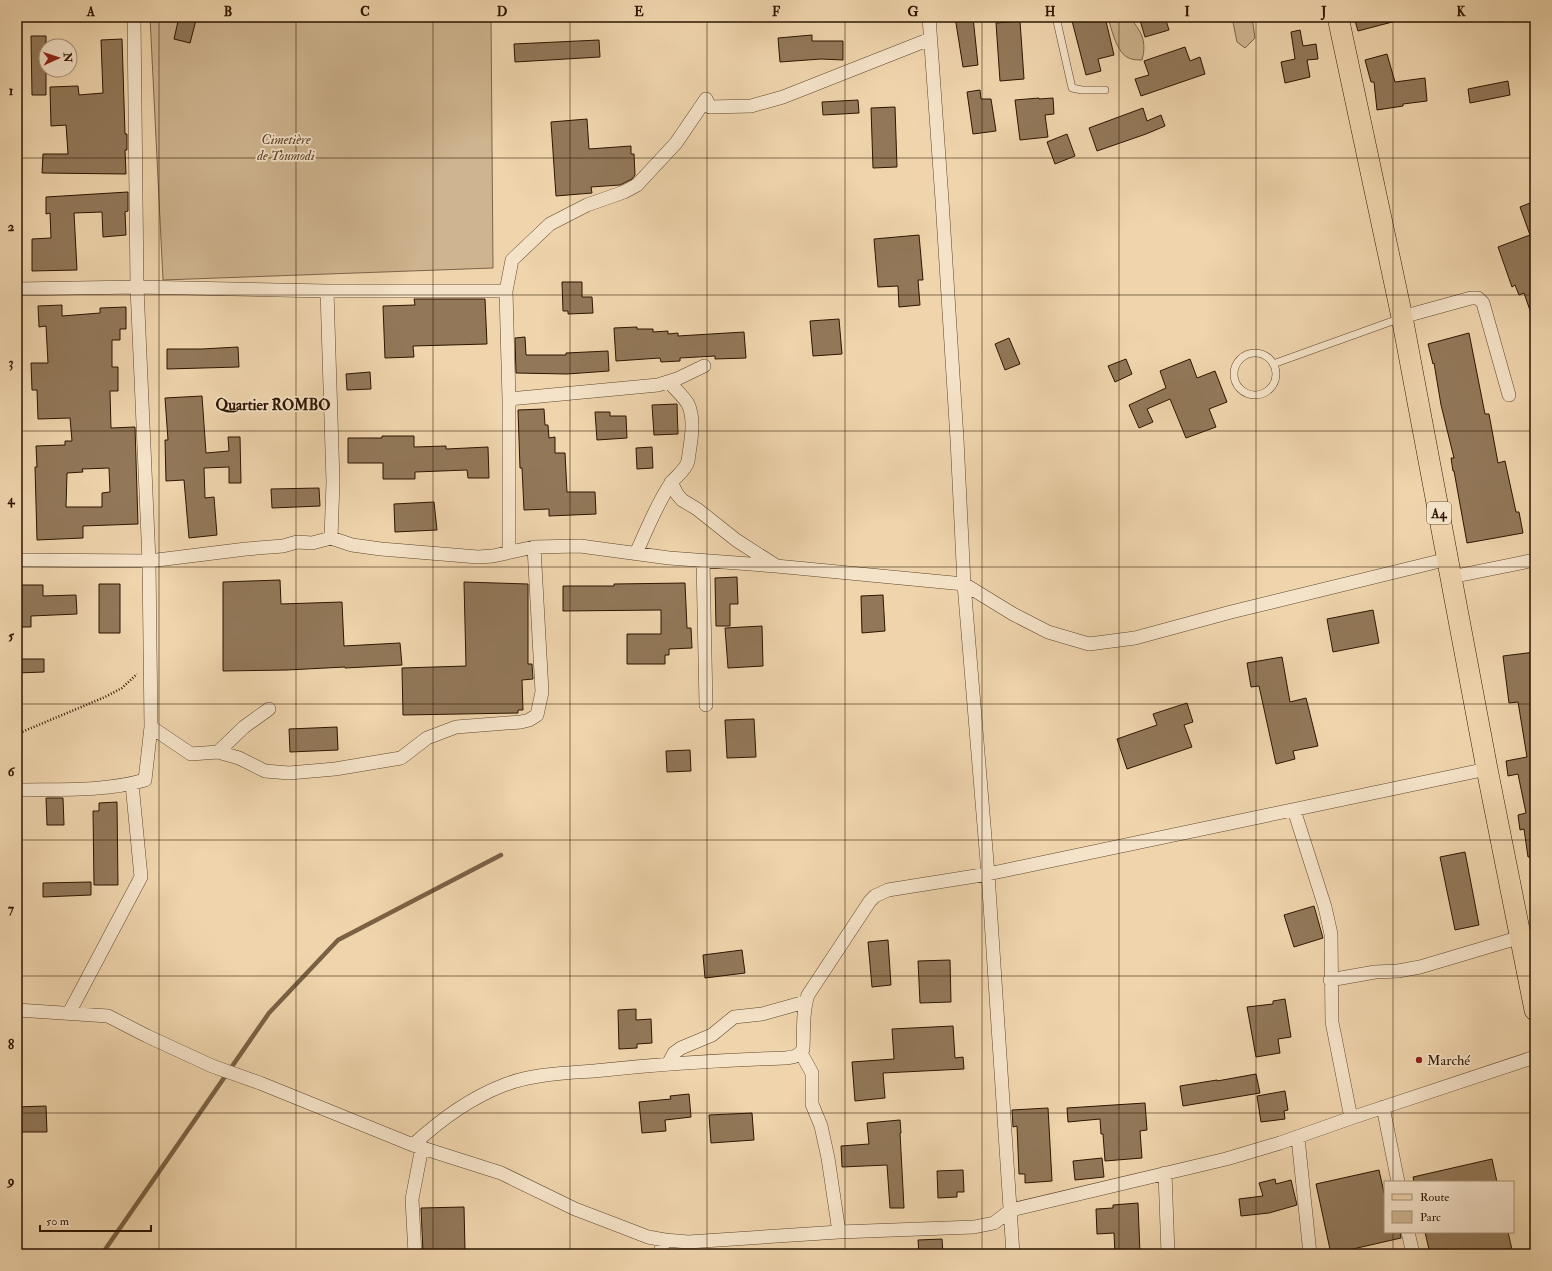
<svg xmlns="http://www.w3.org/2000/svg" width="1552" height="1271" viewBox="0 0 1552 1271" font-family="'IM FELL Double Pica',serif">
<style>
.green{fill:#ceb48f;stroke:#7e6448}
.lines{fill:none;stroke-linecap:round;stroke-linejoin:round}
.stream{stroke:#7a6144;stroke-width:4.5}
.building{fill:#927859;stroke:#2d1500;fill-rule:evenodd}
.service-casing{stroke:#5e452b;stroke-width:8}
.minor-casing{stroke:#5e452b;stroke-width:14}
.primary-casing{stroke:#2d1500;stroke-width:22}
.path{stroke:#2d1500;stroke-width:2.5;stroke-dasharray:1 2;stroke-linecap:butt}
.service{stroke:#f5e3c9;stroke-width:7}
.minor{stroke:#f5e3c9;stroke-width:13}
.primary{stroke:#efd4ac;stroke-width:21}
.grid{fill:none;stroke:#2d1500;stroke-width:1;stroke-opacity:0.55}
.poi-dot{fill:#8f2418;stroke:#f5e3c9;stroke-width:1.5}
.labels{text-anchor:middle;stroke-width:3.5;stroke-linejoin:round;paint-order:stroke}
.shield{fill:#f5e3c9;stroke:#69533c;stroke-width:1}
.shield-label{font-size:13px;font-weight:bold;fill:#2d1500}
.park-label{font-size:14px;font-style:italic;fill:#5d452b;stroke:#f5e3c9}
.poi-label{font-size:14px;fill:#2d1500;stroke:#f5e3c9;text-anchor:start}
.neighbourhood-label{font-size:15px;font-weight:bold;fill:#2d1500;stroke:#f5e3c9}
.neatline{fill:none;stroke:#2d1500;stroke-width:1.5}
.grid-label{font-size:13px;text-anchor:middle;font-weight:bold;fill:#2d1500}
</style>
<rect width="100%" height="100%" fill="#efd4ac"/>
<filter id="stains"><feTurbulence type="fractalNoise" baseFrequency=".005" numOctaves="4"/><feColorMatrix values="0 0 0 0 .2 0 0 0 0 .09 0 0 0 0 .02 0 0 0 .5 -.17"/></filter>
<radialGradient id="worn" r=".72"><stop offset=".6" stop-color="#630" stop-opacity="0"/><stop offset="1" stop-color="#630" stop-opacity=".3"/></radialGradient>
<path class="green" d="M 150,17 L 491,17 L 493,268 L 163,280 Z
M 1108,17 L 1135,17 L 1134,23 C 1144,35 1146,46 1142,60 C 1138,60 1133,60 1129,58 C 1117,54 1111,28 1108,17 Z
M 1232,17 L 1252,17 L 1255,38 L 1245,48 L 1237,42 Z"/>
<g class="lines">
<path class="stream" d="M 102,1254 L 269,1013 L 338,940 L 501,855"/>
</g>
<path class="building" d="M 179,17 L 196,20 L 190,43 L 174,39 Z
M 955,17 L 973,17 L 978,65 L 963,67 Z
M 1071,17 L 1105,17 L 1114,55 L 1098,59 L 1101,71 L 1086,75 Z
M 1139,17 L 1165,17 L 1169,30 L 1145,37 Z
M 1354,17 L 1395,17 L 1396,21 L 1358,31 Z
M 1020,21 L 1024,79 L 1000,81 L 996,23 Z
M 1300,30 L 1303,46 L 1316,44 L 1318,59 L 1307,60 L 1310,77 L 1285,83 L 1281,62 L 1295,59 L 1291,32 Z
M 812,35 L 812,41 L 843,41 L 843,60 L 821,59 L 780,62 L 778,38 Z
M 31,36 L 46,36 L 46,95 L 32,95 Z
M 122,39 L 125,134 L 127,134 L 127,150 L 125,150 L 126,174 L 42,173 L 43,154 L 68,154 L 66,125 L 51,126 L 50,87 L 78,86 L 79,95 L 103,93 L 101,40 Z
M 599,40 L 600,57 L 515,62 L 514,44 Z
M 1185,47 L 1190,61 L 1200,57 L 1205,74 L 1141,96 L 1135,79 L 1149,75 L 1144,61 Z
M 1387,54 L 1395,82 L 1425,78 L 1427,101 L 1403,104 L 1403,106 L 1377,110 L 1374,82 L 1371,82 L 1365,60 Z
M 1508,81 L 1510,95 L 1470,103 L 1468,89 Z
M 980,90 L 981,99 L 991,99 L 996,131 L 973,134 L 967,92 Z
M 1039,98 L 1039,99 L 1053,98 L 1054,114 L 1045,115 L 1048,137 L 1020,140 L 1015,100 Z
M 858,100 L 859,113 L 823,115 L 822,102 Z
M 895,107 L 897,167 L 873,168 L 871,108 Z
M 1143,108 L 1147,121 L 1161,115 L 1165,126 L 1146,134 L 1097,151 L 1089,128 Z
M 587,119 L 589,149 L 631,146 L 631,154 L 634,154 L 635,175 L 632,179 L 620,185 L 591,187 L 592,193 L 556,196 L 551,122 Z
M 1067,134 L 1075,156 L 1055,164 L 1047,142 Z
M 128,192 L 128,211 L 125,212 L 126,235 L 103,237 L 102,212 L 74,213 L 77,270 L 32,271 L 32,239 L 51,238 L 50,213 L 46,214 L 46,197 Z
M 1535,201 L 1535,245 L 1533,245 L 1535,249 L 1535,319 L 1533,319 L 1524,293 L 1519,295 L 1515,285 L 1512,287 L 1498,247 L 1530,235 L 1520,207 Z
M 919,235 L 923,280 L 918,280 L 920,305 L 899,307 L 898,286 L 878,287 L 874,239 Z
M 562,282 L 582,282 L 582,297 L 592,297 L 593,313 L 568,314 L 568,311 L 563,311 Z
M 414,299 L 485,299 L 487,344 L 413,346 L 414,357 L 385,358 L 383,306 L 415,305 Z
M 62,305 L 62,316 L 100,313 L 100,308 L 126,307 L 126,329 L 120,329 L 120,340 L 112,340 L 112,367 L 118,367 L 118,391 L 110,391 L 111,428 L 135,427 L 138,524 L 83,526 L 83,538 L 37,540 L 35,467 L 37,467 L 36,446 L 65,445 L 65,441 L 72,441 L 70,418 L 38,419 L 37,390 L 32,390 L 31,363 L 48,363 L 46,326 L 39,327 L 38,306 ZM 109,468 L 110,492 L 102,493 L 102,507 L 66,507 L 67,473 L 83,472 L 82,469 Z
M 839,319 L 842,354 L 813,356 L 810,321 Z
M 637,327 L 637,329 L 653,329 L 653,332 L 668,331 L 668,334 L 678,333 L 678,336 L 744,332 L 746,358 L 715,359 L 715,356 L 680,358 L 680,361 L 661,362 L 660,358 L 616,361 L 614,328 Z
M 1469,333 L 1485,414 L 1489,414 L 1498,463 L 1505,461 L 1516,512 L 1519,512 L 1523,533 L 1467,543 L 1454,471 L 1453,471 L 1451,458 L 1454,458 L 1441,405 L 1434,363 L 1433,364 L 1428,344 Z
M 525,337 L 526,355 L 566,355 L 566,353 L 608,351 L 609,371 L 567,374 L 516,373 L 515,338 Z
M 1009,338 L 1020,364 L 1005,370 L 995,344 Z
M 238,347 L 239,367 L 167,369 L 167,349 L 202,349 Z
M 1126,359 L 1132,374 L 1115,382 L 1108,366 Z
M 1190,359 L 1197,378 L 1215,371 L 1227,402 L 1209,409 L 1216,427 L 1186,438 L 1170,399 L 1147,409 L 1153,422 L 1139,428 L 1129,405 L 1166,388 L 1160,371 Z
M 370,372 L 371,389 L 347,390 L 346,374 Z
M 202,396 L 206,453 L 229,451 L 228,437 L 240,437 L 241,483 L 229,483 L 229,467 L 204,468 L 205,498 L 214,497 L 217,535 L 189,538 L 184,480 L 166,481 L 165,440 L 168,440 L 165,398 Z
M 677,404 L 678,434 L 654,435 L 652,405 Z
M 544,409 L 545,425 L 548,425 L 549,438 L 555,437 L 555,453 L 565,453 L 567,492 L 595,492 L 596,514 L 549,516 L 549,509 L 524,510 L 522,468 L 520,468 L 518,410 Z
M 595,412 L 610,412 L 610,416 L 626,416 L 627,438 L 597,440 Z
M 382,436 L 414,436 L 414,447 L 446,446 L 446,449 L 488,447 L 489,478 L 468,478 L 467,470 L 415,472 L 415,479 L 383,479 L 383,463 L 348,463 L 348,438 L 382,438 Z
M 652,447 L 653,468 L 637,469 L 636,448 Z
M 319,488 L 320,506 L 272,508 L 271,489 Z
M 434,502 L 437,530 L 395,532 L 394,504 Z
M 737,577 L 738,604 L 730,604 L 730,626 L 716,626 L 715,578 Z
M 280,580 L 281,604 L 342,602 L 344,646 L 400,643 L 402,665 L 345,668 L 345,667 L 287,670 L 223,671 L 223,582 Z
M 464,582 L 528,584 L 528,664 L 532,664 L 533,679 L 522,680 L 523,710 L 518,710 L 518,713 L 403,715 L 402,668 L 466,666 Z
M 685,583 L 687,628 L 691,628 L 692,648 L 669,649 L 669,655 L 665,655 L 665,664 L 627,664 L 627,634 L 661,634 L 661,610 L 563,611 L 563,586 L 614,586 L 614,584 Z
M 99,584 L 120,584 L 120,633 L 99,633 Z
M 17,585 L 43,585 L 43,596 L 76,595 L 77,614 L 31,616 L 31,627 L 17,627 Z
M 883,595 L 885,631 L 862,633 L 861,596 Z
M 1373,610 L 1379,643 L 1333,652 L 1327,619 Z
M 762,626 L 763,666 L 728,668 L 725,628 Z
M 1535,652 L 1535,766 L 1531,766 L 1535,784 L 1535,857 L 1528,857 L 1524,829 L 1520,830 L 1518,815 L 1526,813 L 1518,774 L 1508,776 L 1506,761 L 1527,757 L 1518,702 L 1509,703 L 1503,656 Z
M 1282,657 L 1290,702 L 1306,698 L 1318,746 L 1293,751 L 1295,759 L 1276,764 L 1259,686 L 1251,687 L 1247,663 Z
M 17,659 L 44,659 L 44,672 L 17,673 Z
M 1187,703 L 1193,722 L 1184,725 L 1192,747 L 1127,769 L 1117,739 L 1157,725 L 1153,714 Z
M 754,719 L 756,757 L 727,758 L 725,720 Z
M 337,727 L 338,750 L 290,752 L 289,729 Z
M 690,750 L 691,771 L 667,772 L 666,751 Z
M 46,798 L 63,798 L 64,825 L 47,825 Z
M 117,802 L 118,885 L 94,885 L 93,811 L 99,811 L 99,803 Z
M 1465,852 L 1479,925 L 1455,930 L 1440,857 Z
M 91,882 L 91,895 L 43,897 L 43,883 Z
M 1314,906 L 1323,938 L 1294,947 L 1284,915 Z
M 888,940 L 891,985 L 872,987 L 868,942 Z
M 742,950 L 745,973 L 705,978 L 703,955 Z
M 950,960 L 951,1002 L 920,1003 L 918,961 Z
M 1285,999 L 1291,1037 L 1278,1039 L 1280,1053 L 1256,1057 L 1247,1007 L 1273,1004 L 1273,1001 Z
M 636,1009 L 636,1020 L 651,1019 L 652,1043 L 637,1044 L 637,1048 L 619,1049 L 618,1010 Z
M 953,1026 L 955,1058 L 963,1057 L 964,1069 L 883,1073 L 885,1098 L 855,1101 L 852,1062 L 894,1059 L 892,1029 Z
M 1256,1074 L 1260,1093 L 1183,1106 L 1180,1086 L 1217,1080 L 1217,1081 Z
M 1285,1091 L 1288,1110 L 1284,1111 L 1285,1119 L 1261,1122 L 1257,1096 Z
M 689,1094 L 691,1117 L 665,1120 L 666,1131 L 642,1133 L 639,1102 L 671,1099 L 670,1096 Z
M 1145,1103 L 1147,1130 L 1140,1131 L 1142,1158 L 1105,1161 L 1103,1134 L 1101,1134 L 1100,1119 L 1068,1122 L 1067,1108 Z
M 46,1106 L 47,1132 L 17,1132 L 17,1107 Z
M 1048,1108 L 1052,1181 L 1025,1183 L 1025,1174 L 1019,1174 L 1017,1126 L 1013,1127 L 1012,1110 Z
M 752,1113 L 754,1140 L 711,1143 L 709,1115 Z
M 900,1120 L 901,1133 L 900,1133 L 904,1208 L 890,1208 L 887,1165 L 842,1167 L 841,1146 L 869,1144 L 867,1123 Z
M 1102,1158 L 1104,1177 L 1075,1180 L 1073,1161 Z
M 1492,1159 L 1497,1182 L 1414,1182 L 1413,1177 Z
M 963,1170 L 964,1192 L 957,1192 L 957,1197 L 938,1198 L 937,1171 Z
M 1379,1170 L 1385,1197 L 1385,1232 L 1400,1232 L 1401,1238 L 1331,1254 L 1316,1184 Z
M 1275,1179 L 1276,1184 L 1291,1180 L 1297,1205 L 1269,1213 L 1241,1216 L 1239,1199 L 1263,1196 L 1259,1183 Z
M 1138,1203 L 1140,1254 L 1115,1254 L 1114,1233 L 1097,1234 L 1096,1209 L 1113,1208 L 1113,1205 Z
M 464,1207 L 465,1251 L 423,1252 L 421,1208 Z
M 1425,1232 L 1508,1232 L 1513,1254 L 1430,1254 Z
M 942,1239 L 943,1254 L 919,1254 L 918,1240 Z"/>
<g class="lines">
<defs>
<path id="service" d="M 1056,17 L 1072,88 L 1082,90 L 1105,90
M1234 374a21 21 0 1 1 42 0a21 21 0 1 1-42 0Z
M 1273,364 L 1401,318"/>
<path id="minor" d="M 929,17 L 942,200 L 957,439 L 964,584 L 988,874 L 1013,1254
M 17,289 L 137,287 L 327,291 L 506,291
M 327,291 L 333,482 L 331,538
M 1402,317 L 1471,298 L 1478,298 L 1483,303 L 1509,395
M 509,399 L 658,385 L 677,379 L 704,366
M 671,482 L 677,494 L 682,500 L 697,509 L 736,540 L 775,565
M 509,552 L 509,399 L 506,291 L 512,260 L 550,224 L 587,205 L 624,192 L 637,185 L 676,143 L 706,99 L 710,107 L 751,106 L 783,97 L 930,39
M 636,553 C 647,530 656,505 671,483 C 676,476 686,470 688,461 C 690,444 696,421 688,404 C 683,396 675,389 669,382
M 17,560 L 149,561 L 246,549 L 283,546 L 297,542 L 312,543 L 331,538 L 352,545 L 381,549 L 478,557 L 493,556 L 534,547 L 580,546 L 669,558 L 776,566 L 964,584 L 1013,614 L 1048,632 L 1089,644 L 1135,638 L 1231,612 L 1448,559
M 703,561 L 706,705
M 1451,577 L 1535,560
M 151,727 L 191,754 L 218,752 L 239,758 L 265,771 L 289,773 L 335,769 L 401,758 L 427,738 L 456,727 L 521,722 L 529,720 L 537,715 L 542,692 L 534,547
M 218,752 L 244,727 L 269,709
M 17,790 C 59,789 104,792 145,780 L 151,727 L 149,561 L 137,287 L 134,17
M 1294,810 L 1325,907 L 1331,934 L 1332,1022 L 1351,1118
M 1330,980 L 1375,972 L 1398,971 L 1420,967 L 1521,937
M 17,1010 L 108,1016 L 147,1036 L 212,1066 L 260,1083 L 413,1145 L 501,1173 L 575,1209 L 617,1225 L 648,1237 L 665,1240 L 688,1242 L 839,1232 L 974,1227 L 994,1223 L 1011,1210 L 1226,1159 L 1280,1143 L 1351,1118 L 1535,1057
M 69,1013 L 141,877 L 132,784
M 801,1053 L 812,1073 L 812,1104 L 821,1126 L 828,1158 L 839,1232
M 668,1064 L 674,1053 L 681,1048 L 712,1035 L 734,1017 L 762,1014 L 805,1002
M 1383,1107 L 1398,1182
M 1298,1138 L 1310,1254
M 413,1145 C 440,1120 470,1098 504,1085 C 532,1074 565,1073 594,1071 C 658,1064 721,1060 785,1058 C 793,1057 799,1057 803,1049 C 804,1032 802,1012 808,995 L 870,901 L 875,896 L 888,890 L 988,874 L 1487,769
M 1165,1173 L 1168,1254
M 1408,1232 L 1413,1254
M 415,1254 L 412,1199 L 422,1147
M 659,1254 L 665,1240"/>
<path id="primary" d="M 1338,17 L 1402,317 L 1487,769 L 1535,1010"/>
</defs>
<use href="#service" class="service-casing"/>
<use href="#minor" class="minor-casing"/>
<use href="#primary" class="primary-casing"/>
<path class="path" d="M 17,734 L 105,697 L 122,688 L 137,674"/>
<use href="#service" class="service"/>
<use href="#minor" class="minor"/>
<use href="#primary" class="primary"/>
</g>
<path class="grid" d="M 159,17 L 159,1254M 296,17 L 296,1254M 433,17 L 433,1254M 570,17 L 570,1254M 707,17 L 707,1254M 845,17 L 845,1254M 982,17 L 982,1254M 1119,17 L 1119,1254M 1256,17 L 1256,1254M 1393,17 L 1393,1182M 17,158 L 1535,158M 17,295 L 1535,295M 17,431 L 1535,431M 17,567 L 1535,567M 17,704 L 1535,704M 17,840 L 1535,840M 17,976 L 1535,976M 17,1113 L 1535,1113M 1393,1232 L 1393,1254"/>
<circle class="poi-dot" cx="1419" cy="1060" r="4"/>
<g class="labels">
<rect class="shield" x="1427" y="502" width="24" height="22" rx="3"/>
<g class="shield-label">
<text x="1439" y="518">A4</text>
</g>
<g class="park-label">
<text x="286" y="144">Cimetière<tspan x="286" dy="16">de Toumodi</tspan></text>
</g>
<g class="poi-label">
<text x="1427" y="1065">Marché</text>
</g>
<g class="neighbourhood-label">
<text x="273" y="410">Quartier ROMBO</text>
</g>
</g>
<rect width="1552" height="1271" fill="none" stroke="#efd4ac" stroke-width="44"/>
<rect x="1384" y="1181" width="130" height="52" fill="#f5e3c9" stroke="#a59179"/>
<rect x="1392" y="1194" width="20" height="6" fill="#efd4ac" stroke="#a59179"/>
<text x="1420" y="1201" font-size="12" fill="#2d1500">Route</text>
<rect x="1392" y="1211" width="20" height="12" fill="#ceb48f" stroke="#a59179"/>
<text x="1420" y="1221" font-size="12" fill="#2d1500">Parc</text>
<g transform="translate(58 58) rotate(87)"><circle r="19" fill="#f5e3c9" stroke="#a59179"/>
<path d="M0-3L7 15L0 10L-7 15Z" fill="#8f2418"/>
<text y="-6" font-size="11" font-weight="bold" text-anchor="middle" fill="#2d1500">N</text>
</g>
<path d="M40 1225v6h111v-6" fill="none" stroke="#2d1500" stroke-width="2"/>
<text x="46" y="1225" font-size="12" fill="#2d1500" stroke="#f5e3c9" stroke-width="3" paint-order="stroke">50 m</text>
<rect x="22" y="22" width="1508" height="1227" class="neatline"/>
<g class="grid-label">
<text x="91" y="16">A</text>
<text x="228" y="16">B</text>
<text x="365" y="16">C</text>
<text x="502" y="16">D</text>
<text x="639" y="16">E</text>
<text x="776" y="16">F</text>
<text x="913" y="16">G</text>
<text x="1050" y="16">H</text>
<text x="1187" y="16">I</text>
<text x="1324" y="16">J</text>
<text x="1461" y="16">K</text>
<text x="11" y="95">1</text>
<text x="11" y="231">2</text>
<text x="11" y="367">3</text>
<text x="11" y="504">4</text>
<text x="11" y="640">5</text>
<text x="11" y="776">6</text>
<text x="11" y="913">7</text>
<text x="11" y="1049">8</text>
<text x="11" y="1185">9</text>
</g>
<rect width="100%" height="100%" filter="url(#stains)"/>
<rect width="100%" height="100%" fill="url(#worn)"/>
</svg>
